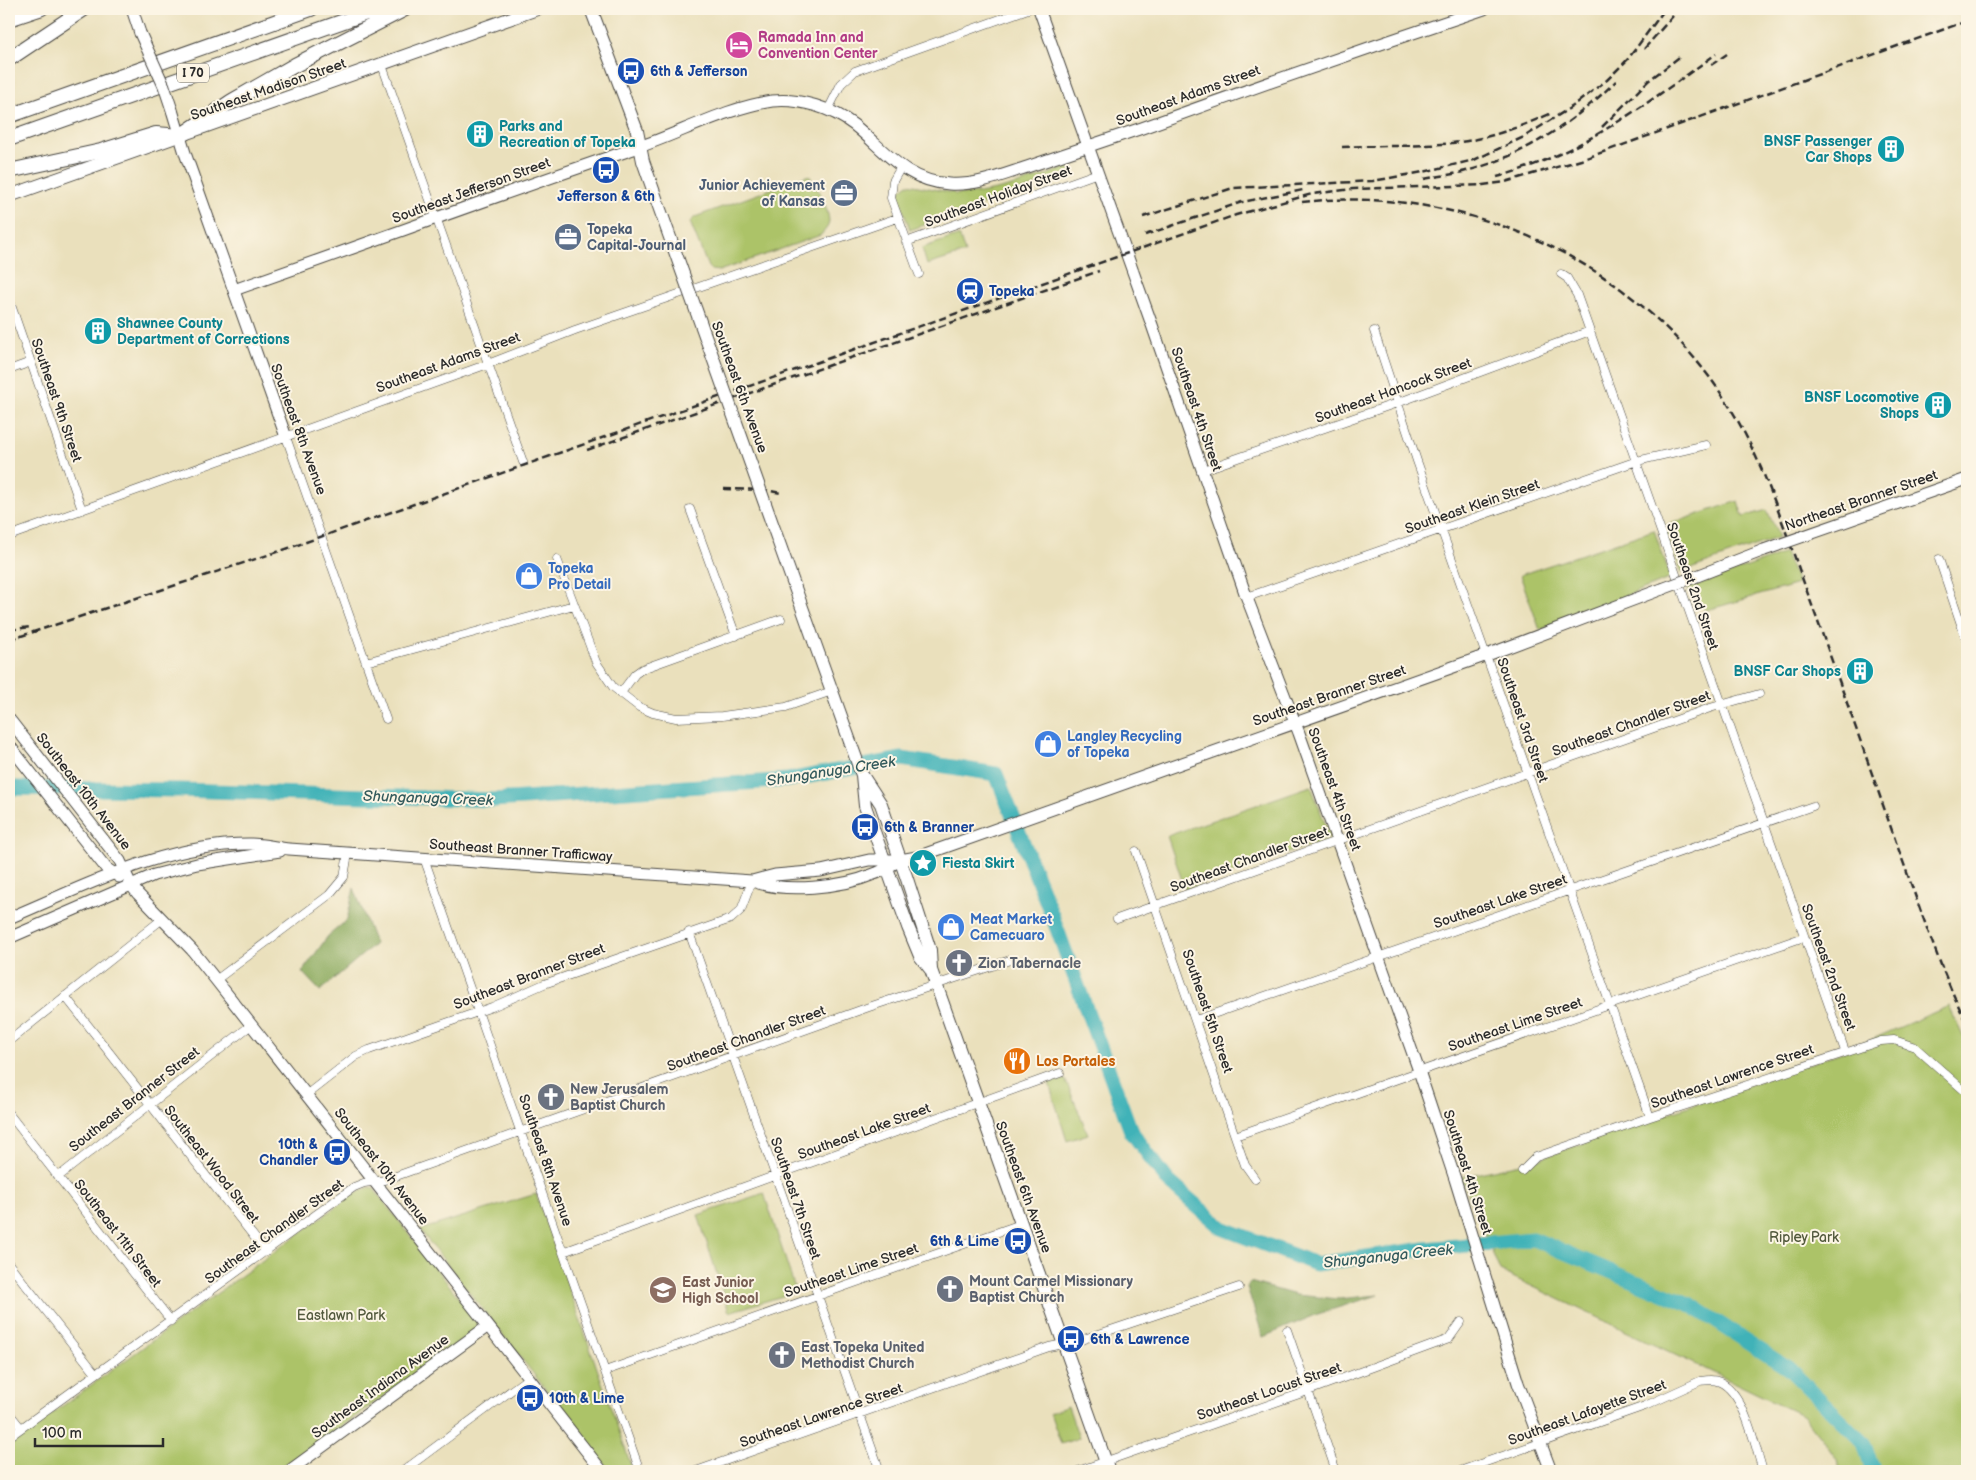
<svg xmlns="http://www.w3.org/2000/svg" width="1976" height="1480" viewBox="0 0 1976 1480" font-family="'Balsamiq Sans',sans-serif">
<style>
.green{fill:#acc368;stroke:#6c774a}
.forest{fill:#89a95c;stroke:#5a6a44}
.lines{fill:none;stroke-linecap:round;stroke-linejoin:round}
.river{stroke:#41b2b8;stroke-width:15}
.street-casing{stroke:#484641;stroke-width:9}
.secondary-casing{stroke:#484641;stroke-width:13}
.primary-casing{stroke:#484641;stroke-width:14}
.highway-casing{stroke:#484641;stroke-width:16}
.street{stroke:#fff;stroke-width:8}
.secondary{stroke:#fff;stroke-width:11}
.primary{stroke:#fff;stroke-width:12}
.highway{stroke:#fff;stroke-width:14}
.rail{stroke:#2b2b2b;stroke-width:2.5;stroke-dasharray:8 4;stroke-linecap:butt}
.secondary-bridge-casing{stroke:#484641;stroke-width:13;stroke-linecap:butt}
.primary-bridge-casing{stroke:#484641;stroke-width:14;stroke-linecap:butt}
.secondary-bridge{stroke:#fff;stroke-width:11}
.primary-bridge{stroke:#fff;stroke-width:12}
.labels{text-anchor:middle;stroke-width:4;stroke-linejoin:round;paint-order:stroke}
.shield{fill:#fcf5e5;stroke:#6a6863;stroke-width:1}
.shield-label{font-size:12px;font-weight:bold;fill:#2b2b2b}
.hotel-label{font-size:14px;font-weight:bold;fill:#b23c85;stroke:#fcf5e5;text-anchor:start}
.transit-label{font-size:14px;font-weight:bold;fill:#164399;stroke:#fcf5e5;text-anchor:start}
.street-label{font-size:14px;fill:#2b2b2b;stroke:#fcf5e5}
.culture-label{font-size:14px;font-weight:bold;fill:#0d838f;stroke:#fcf5e5;text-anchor:start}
.service-label{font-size:14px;font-weight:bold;fill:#4e5e75;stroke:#fcf5e5;text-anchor:end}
.shop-label{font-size:14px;font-weight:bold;fill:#366cbe;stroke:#fcf5e5;text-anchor:start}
.worship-label{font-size:14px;font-weight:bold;fill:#5b616d;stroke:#fcf5e5;text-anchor:start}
.food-label{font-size:14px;font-weight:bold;fill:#c56008;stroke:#fcf5e5;text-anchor:start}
.park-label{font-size:14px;fill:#52593d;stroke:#fcf5e5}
.education-label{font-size:14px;font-weight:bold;fill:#785e54;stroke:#fcf5e5;text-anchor:start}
.water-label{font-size:15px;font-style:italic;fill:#335a5c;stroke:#fcf5e5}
</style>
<rect width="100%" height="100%" fill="#fcf5e5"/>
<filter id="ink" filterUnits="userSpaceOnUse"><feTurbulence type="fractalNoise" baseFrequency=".02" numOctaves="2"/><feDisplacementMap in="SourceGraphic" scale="10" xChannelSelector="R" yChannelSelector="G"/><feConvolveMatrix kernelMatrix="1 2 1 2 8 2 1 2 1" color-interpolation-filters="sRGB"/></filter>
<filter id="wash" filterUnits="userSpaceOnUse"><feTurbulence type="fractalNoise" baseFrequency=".0096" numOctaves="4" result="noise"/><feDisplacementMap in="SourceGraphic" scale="20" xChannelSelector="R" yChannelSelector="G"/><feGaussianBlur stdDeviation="1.12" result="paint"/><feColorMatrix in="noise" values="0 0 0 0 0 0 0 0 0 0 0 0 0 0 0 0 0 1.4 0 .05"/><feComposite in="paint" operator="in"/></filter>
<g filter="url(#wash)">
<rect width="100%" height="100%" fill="#eae0bc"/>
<path class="green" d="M 1069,167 L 1072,173 L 910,230 L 899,198 L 900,190 L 908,184 L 954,193 L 956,195 L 957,194 C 996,195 1032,179 1069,167 Z
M 809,175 C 815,183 829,210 829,221 C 829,227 824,231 821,235 L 719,271 L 711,270 L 708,267 L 690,222 L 695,217 Z
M 957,236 L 960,237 L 965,253 L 927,265 L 922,248 Z
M 1738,501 L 1743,517 L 1767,510 L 1779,537 L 1682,572 L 1664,526 Z
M 1654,530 L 1671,578 L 1540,630 L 1520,575 Z
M 1785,553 L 1798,584 L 1707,610 L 1692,602 L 1688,589 Z
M 1311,786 L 1329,834 L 1328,839 L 1185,889 L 1167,836 Z
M 1949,1006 L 1967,1045 L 1967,1471 L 1840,1471 L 1838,1460 L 1804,1416 L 1500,1271 L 1461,1177 L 1530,1162 L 1845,1051 Z
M 1065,1079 L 1088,1134 L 1067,1141 L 1049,1083 Z
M 370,1187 L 373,1188 L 477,1321 L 477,1327 L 474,1331 L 280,1471 L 9,1471 L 9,1445 L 355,1193 Z
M 764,1193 L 796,1292 L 729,1312 L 698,1215 Z
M 536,1194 L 633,1471 L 610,1471 L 420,1230 Z
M 1068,1406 L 1079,1438 L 1061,1444 L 1050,1413 Z"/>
<path class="forest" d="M 354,888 L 375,944 L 320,991 L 302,972 L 328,936 L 347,920 Z
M 1250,1282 L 1296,1295 L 1339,1299 L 1378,1295 L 1318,1314 L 1263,1337 L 1247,1287 Z"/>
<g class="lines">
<path class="river" d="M 9,788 L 180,790 L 493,800 L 788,780 L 902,759 L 996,774 L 1053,918 L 1131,1131 L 1168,1181 L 1222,1228 L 1316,1264 L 1425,1249 L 1533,1239 L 1691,1305 L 1789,1369 L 1864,1443 L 1873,1471"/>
</g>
</g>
<g filter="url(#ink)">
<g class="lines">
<defs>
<path id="street" d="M 382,65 L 523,462
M 828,110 L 841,84 L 855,71 L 1028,9
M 901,167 L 893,181 L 891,198 L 919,274
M 906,242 L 1098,173
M 1561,274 L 1567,278 L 1577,295 L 1845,1051
M 9,299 L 82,510
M 1374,331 L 1417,461 L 1650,1117
M 9,370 L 31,362
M 286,437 L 386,719
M 1203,470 L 1397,403 L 1590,331
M 690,509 L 736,636
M 9,536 L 488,364 L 575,330 L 897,218
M 557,559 L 596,662 L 613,687 L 639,707 L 653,713 L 676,718 L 722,716 L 786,707 L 832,691
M 1939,559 L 1967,642
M 1247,597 L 1637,461 L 1706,445
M 366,662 L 574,605
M 620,694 L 635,674 L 642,669 L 781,619
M 1136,851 L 1245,1165 L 1255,1179
M 424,858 L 640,1471
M 1117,919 L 1710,708 L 1759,694
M 689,932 L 880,1471
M 216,980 L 329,895 L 344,877 L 348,853
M 65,996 L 266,1252
M 1196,1020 L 1813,806
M 9,1041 L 161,920
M 306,1095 L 356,1056 L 369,1050 L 492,1007 L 544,984 L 731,919 L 741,910 L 752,881
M 9,1114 L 171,1321
M 1235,1136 L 1804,937
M 1522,1171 L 1536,1157 L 1650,1117 L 1881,1041 L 1894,1040 L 1915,1047 L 1967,1093
M 58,1177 L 251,1025
M 563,1252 L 1060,1073
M 9,1264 L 96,1374
M 1287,1330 L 1336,1471
M 605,1371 L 1021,1224
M 9,1413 L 21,1428
M 9,1437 L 354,1187 L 364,1183 L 385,1180 L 869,1007 L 1010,960
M 403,1471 L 528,1378
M 696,1471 L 1049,1347 L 1078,1341 L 1239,1287
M 1078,1471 L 1308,1391 L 1449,1339 L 1461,1322
M 1460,1471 L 1645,1406 L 1700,1381 C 1707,1380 1713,1379 1720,1382 C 1745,1393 1755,1447 1763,1471"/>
<path id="secondary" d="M 132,9 L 140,33
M 1039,9 L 1152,325 L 1245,593 L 1299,733 L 1419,1071 L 1455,1179 L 1518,1383 L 1551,1471
M 172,110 L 185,153 L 286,437
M 234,290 C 369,243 503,193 639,147 C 683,132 726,108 772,101 C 800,98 832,108 854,125 C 885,150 905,181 949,184 C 976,186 1002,175 1027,167 C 1066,154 1104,141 1142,128 C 1255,87 1370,47 1484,9
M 1697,576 L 1764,550
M 9,719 L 120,861 L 131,885 L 138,894 L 192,950 L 216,980 L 602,1471
M 9,745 L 106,868 L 119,877
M 752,881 L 775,875 L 821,871 L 869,860 L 900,860 L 917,857 L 1487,655 L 1662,589
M 9,918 C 86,886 165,843 251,844 C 264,844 277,848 289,849 L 752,881 C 785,893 841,888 874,874 C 881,872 888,867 895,863
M 9,938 L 154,875 L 197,864 L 280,851
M 289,1471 L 488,1326"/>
<path id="primary" d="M 591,9 L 637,131 L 643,161 L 657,201
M 9,20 L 42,9
M 9,196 L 537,9
M 814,641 L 862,775 L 881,804 L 907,879 L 930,950 L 931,970
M 862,775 L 865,806 L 908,927 L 920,956 L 931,970 L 1109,1471"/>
<path id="highway" d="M 9,59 L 84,9
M 9,116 L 311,9
M 9,139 L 378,9
M 9,171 L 101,151 L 156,134 L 180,136 L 232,101 L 295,65 L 405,9"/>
</defs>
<use href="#street" class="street-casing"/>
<use href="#secondary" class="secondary-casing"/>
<use href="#primary" class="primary-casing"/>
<use href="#highway" class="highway-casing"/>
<use href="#street" class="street"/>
<use href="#secondary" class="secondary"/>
<use href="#primary" class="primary"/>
<use href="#highway" class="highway"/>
<path class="rail" d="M 1644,49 L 1679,9
M 1711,65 L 1727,54
M 1602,127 L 1648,81 L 1682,55
M 1342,147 C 1384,145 1431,148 1472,140 C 1499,135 1527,124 1552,113
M 1497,177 C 1581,154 1646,104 1716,54
M 1424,179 C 1438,176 1452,175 1466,171 C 1524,156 1573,123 1616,81
M 1302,202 C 1471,184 1642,264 1731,409 C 1766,467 1786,534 1809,597 C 1839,680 1868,762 1897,845 C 1919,905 1939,967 1967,1024
M 1143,217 L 1233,188 L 1373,181 L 1423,172 L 1474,160 L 1524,137 L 1573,106 L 1607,80 L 1628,59 L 1665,9
M 1145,235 L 1242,202 L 1303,190
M 587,450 L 1099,271
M 724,489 L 766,490 L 781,493
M 9,630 L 30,627
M 9,640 L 289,548 L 1236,215 L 1312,194 L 1353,189 L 1483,185 L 1505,182 L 1581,160 L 1967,21"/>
<defs>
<path id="secondary-bridge" d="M 140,33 L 164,86 L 172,110
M 1764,550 L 1967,479
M 1662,589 L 1697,576"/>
<path id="primary-bridge" d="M 657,201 L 814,641"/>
</defs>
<use href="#secondary-bridge" class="secondary-bridge-casing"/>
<use href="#primary-bridge" class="primary-bridge-casing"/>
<use href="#secondary-bridge" class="secondary-bridge"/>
<use href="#primary-bridge" class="primary-bridge"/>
</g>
</g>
<defs>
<symbol id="hotel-disc" viewBox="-11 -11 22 22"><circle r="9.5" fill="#d1479c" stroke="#fcf5e5"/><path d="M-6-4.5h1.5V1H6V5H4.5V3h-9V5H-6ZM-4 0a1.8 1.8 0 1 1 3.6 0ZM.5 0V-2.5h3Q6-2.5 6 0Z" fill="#fff"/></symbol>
<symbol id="bus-disc" viewBox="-11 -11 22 22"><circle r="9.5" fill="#1a4fb4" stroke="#fcf5e5"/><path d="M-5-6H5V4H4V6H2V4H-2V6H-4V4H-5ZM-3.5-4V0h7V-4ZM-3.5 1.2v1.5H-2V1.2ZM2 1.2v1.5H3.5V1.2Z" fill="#fff"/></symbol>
<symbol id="building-disc" viewBox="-11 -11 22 22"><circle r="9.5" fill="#0f9aa8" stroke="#fcf5e5"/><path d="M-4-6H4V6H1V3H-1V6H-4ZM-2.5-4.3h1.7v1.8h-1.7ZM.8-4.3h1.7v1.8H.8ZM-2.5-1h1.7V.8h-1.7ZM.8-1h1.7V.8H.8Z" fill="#fff"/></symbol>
<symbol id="office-disc" viewBox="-11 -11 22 22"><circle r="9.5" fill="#5c6f8a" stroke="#fcf5e5"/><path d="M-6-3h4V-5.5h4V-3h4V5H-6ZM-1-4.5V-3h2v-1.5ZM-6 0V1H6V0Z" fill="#fff"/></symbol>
<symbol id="station-disc" viewBox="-11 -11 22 22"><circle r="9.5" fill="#1a4fb4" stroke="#fcf5e5"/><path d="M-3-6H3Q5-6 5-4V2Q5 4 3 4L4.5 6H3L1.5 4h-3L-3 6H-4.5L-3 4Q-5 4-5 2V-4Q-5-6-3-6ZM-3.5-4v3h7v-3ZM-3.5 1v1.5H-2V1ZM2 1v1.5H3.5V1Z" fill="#fff"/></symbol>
<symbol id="shop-disc" viewBox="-11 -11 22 22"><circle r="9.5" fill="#3f7fe0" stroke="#fcf5e5"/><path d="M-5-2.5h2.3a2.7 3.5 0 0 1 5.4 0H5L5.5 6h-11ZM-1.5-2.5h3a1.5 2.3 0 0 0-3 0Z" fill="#fff"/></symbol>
<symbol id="sight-disc" viewBox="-11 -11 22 22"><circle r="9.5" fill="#0f9aa8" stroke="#fcf5e5"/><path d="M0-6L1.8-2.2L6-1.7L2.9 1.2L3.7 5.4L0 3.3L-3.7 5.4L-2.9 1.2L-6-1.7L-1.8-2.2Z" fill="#fff"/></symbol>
<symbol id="church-disc" viewBox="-11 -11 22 22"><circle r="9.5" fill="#6b7280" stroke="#fcf5e5"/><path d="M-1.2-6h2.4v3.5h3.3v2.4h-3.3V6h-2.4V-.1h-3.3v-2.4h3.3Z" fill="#fff"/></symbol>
<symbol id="restaurant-disc" viewBox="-11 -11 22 22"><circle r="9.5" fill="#e8710a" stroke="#fcf5e5"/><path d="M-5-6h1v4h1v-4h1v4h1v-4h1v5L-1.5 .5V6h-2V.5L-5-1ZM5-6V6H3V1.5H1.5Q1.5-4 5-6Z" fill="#fff"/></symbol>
<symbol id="school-disc" viewBox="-11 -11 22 22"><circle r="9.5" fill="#8d6e63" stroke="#fcf5e5"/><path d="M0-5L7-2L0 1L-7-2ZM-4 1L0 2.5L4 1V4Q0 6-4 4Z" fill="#fff"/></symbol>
</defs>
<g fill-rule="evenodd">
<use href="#hotel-disc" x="723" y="29" width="32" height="32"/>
<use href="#bus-disc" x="615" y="55" width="32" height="32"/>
<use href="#building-disc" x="464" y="118" width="32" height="32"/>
<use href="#building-disc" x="1875" y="133" width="32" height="32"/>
<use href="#bus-disc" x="590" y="154" width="32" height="32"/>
<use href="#office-disc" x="828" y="177" width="32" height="32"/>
<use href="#office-disc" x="552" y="221" width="32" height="32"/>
<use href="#station-disc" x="954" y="275" width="32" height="32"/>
<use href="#building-disc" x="82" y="315" width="32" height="32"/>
<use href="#building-disc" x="1922" y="389" width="32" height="32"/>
<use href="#shop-disc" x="513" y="560" width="32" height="32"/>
<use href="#building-disc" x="1844" y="655" width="32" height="32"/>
<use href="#shop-disc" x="1032" y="728" width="32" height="32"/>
<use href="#bus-disc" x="849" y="811" width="32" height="32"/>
<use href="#sight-disc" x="907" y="847" width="32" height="32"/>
<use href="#shop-disc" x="935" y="911" width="32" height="32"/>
<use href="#church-disc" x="943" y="947" width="32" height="32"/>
<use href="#restaurant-disc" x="1001" y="1045" width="32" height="32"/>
<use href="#church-disc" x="535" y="1081" width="32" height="32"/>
<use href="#bus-disc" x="321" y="1136" width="32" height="32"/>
<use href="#bus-disc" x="1002" y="1225" width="32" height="32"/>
<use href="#church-disc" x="934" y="1273" width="32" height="32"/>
<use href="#school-disc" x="647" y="1274" width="32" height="32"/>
<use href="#bus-disc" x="1055" y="1323" width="32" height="32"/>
<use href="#church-disc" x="766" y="1339" width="32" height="32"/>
<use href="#bus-disc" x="514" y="1382" width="32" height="32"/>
</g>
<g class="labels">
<rect class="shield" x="177" y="63.5" width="32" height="19" rx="4"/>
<g class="shield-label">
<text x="193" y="77">I 70</text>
</g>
<g class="hotel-label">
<text x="758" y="42">Ramada Inn and<tspan x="758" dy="16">Convention Center</tspan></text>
</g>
<g class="transit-label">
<text x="650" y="76">6th &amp; Jefferson</text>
<text x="606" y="201" text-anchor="middle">Jefferson &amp; 6th</text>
<text x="989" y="296">Topeka</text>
<text x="884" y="832">6th &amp; Branner</text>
<text x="318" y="1149" text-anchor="end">10th &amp;<tspan x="318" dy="16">Chandler</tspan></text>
<text x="999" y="1246" text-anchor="end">6th &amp; Lime</text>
<text x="1090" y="1344">6th &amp; Lawrence</text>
<text x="549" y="1403">10th &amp; Lime</text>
</g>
<g class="street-label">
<text transform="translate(268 89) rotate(-19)" y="5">Southeast Madison Street</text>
<text transform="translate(1188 95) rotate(-20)" y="5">Southeast Adams Street</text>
<text transform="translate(471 190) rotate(-20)" y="5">Southeast Jefferson Street</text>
<text transform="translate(998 196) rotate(-20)" y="5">Southeast Holiday Street</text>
<text transform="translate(448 362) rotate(-20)" y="5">Southeast Adams Street</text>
<text transform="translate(740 387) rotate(70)" y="5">Southeast 6th Avenue</text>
<text transform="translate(1393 390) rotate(-20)" y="5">Southeast Hancock Street</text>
<text transform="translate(57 400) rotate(71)" y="5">Southeast 9th Street</text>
<text transform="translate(1197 409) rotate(71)" y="5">Southeast 4th Street</text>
<text transform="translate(299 429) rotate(70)" y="5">Southeast 8th Avenue</text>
<text transform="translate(1861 500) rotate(-19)" y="5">Northeast Branner Street</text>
<text transform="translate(1472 506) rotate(-19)" y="5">Southeast Klein Street</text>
<text transform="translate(1693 586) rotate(71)" y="5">Southeast 2nd Street</text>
<text transform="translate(1329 695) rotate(-19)" y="5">Southeast Branner Street</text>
<text transform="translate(1523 720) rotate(71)" y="5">Southeast 3rd Street</text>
<text transform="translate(1631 723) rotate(-20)" y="5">Southeast Chandler Street</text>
<text transform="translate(1335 789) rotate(70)" y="5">Southeast 4th Street</text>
<text transform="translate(84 791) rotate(52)" y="5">Southeast 10th Avenue</text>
<text transform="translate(521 850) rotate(4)" y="5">Southeast Branner Trafficway</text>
<text transform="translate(1249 859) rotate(-20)" y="5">Southeast Chandler Street</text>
<text transform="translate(1500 901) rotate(-19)" y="5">Southeast Lake Street</text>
<text transform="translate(1829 967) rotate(70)" y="5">Southeast 2nd Street</text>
<text transform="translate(529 976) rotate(-21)" y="5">Southeast Branner Street</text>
<text transform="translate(1208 1011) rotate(71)" y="5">Southeast 5th Street</text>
<text transform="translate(1515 1024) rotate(-19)" y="5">Southeast Lime Street</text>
<text transform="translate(746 1038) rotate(-20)" y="5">Southeast Chandler Street</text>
<text transform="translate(1732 1076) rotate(-19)" y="5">Southeast Lawrence Street</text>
<text transform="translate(134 1099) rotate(-38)" y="5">Southeast Branner Street</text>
<text transform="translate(864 1131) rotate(-20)" y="5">Southeast Lake Street</text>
<text transform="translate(546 1160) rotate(71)" y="5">Southeast 8th Avenue</text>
<text transform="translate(212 1164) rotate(52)" y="5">Southeast Wood Street</text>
<text transform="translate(382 1166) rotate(52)" y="5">Southeast 10th Avenue</text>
<text transform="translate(1468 1172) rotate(72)" y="5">Southeast 4th Street</text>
<text transform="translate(1024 1187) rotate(70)" y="5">Southeast 6th Avenue</text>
<text transform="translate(796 1198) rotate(71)" y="5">Southeast 7th Street</text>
<text transform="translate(274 1231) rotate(-36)" y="5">Southeast Chandler Street</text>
<text transform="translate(118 1233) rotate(52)" y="5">Southeast 11th Street</text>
<text transform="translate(851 1270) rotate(-19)" y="5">Southeast Lime Street</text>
<text transform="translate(380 1386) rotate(-36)" y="5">Southeast Indiana Avenue</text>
<text transform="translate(1269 1391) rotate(-19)" y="5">Southeast Locust Street</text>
<text transform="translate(1587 1412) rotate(-20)" y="5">Southeast Lafayette Street</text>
<text transform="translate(821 1415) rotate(-19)" y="5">Southeast Lawrence Street</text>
</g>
<g class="culture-label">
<text x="499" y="131">Parks and<tspan x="499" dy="16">Recreation of Topeka</tspan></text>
<text x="1872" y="146" text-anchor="end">BNSF Passenger<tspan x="1872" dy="16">Car Shops</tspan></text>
<text x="117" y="328">Shawnee County<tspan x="117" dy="16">Department of Corrections</tspan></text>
<text x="1919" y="402" text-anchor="end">BNSF Locomotive<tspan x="1919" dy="16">Shops</tspan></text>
<text x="1841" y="676" text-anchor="end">BNSF Car Shops</text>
<text x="942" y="868">Fiesta Skirt</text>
</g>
<g class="service-label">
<text x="825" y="190">Junior Achievement<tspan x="825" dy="16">of Kansas</tspan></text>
<text x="587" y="234" text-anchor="start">Topeka<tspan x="587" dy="16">Capital-Journal</tspan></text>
</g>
<g class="shop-label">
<text x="548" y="573">Topeka<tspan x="548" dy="16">Pro Detail</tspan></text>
<text x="1067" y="741">Langley Recycling<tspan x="1067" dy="16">of Topeka</tspan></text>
<text x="970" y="924">Meat Market<tspan x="970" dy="16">Camecuaro</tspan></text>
</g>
<g class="worship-label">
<text x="978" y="968">Zion Tabernacle</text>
<text x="570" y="1094">New Jerusalem<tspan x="570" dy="16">Baptist Church</tspan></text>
<text x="969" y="1286">Mount Carmel Missionary<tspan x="969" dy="16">Baptist Church</tspan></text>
<text x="801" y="1352">East Topeka United<tspan x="801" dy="16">Methodist Church</tspan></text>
</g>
<g class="food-label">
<text x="1036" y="1066">Los Portales</text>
</g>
<g class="park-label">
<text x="1804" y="1242">Ripley Park</text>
<text x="341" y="1320">Eastlawn Park</text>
</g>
<g class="education-label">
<text x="682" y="1287">East Junior<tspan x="682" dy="16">High School</tspan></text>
</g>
<g class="water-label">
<text transform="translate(831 771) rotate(-9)" y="5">Shunganuga Creek</text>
<text transform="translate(428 798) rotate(2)" y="5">Shunganuga Creek</text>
<text transform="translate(1388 1256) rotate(-6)" y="5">Shunganuga Creek</text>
</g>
</g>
<rect width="1976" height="1480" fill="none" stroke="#fcf5e5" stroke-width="30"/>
<path d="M35 1438v8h128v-8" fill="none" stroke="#2b2b2b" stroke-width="2.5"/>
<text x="42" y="1438" font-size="15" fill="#2b2b2b" stroke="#fcf5e5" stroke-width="4" paint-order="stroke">100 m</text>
</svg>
